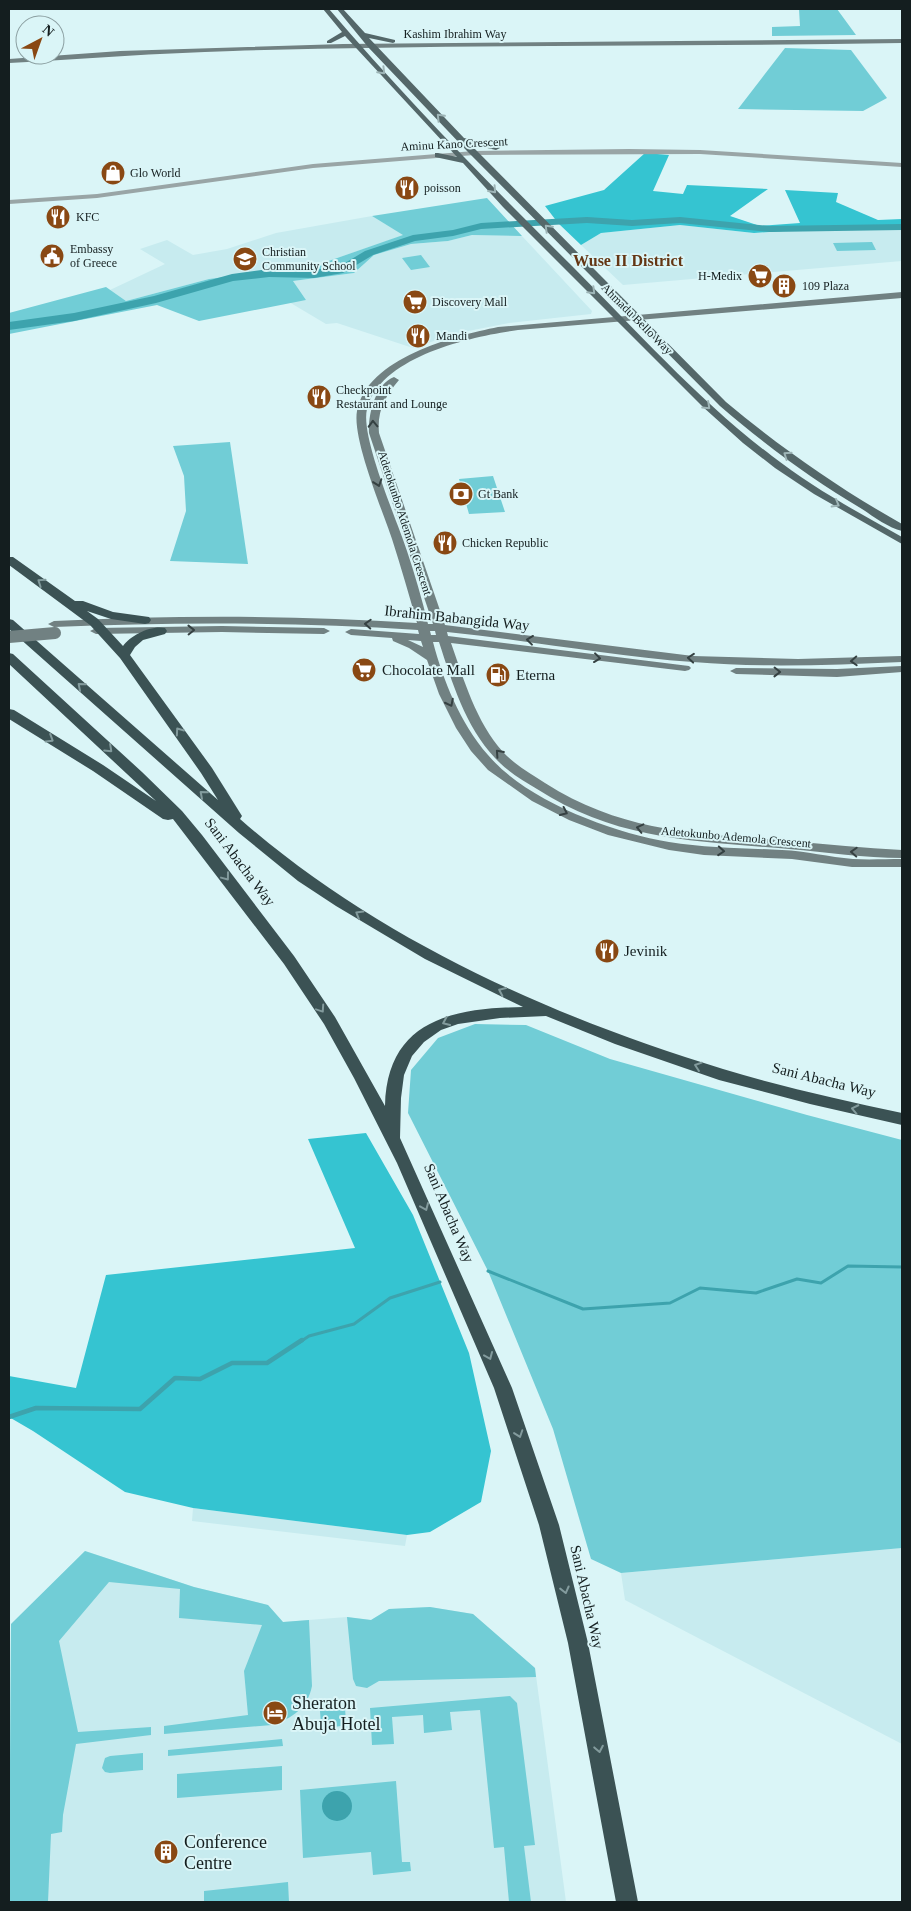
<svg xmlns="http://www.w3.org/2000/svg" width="911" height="1911" viewBox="0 0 911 1911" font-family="'Times New Roman',serif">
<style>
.built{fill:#c7ebef}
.green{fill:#71cdd6}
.forest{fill:#35c4d1}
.water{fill:#3da3ad}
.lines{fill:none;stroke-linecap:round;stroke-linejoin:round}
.stream-far1{stroke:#3da3ad;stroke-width:3}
.stream{stroke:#3da3ad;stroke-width:4.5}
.river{fill:#3da3ad;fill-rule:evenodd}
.tertiary{fill:#99a5a6;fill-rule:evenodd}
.secondary{fill:#718182;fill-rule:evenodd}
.primary{fill:#546769;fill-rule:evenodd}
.motorway{fill:#3b5254;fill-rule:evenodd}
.secondary-bridge{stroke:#718182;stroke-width:12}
.oneway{stroke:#9eb5b7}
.oneway2{stroke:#354142}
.oneway3{stroke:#839b9d}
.labels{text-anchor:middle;stroke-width:4;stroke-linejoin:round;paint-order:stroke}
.far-street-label{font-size:12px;fill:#141e1f;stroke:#daf5f7}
.far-poi-label{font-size:12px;fill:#141e1f;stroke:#daf5f7;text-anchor:start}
.street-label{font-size:15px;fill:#141e1f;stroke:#daf5f7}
.poi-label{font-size:15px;fill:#141e1f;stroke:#daf5f7;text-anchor:start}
.far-district-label{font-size:16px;font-weight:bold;fill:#643614;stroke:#daf5f7}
.near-poi-label{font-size:18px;fill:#141e1f;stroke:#daf5f7;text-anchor:start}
</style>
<rect width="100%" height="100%" fill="#daf5f7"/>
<path class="built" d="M 372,216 L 404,235 L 320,264 L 209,279 L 126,301 L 110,290 L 165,264 L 140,249 L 167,240 L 193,255 L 227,249 L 276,233 Z
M 680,225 L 754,233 L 811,229 L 902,230 L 902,261 L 623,285 L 581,245 L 601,233 Z
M 472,235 L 522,236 L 592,311 L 591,314 L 509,323 L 458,333 L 413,348 L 337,323 L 326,324 L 289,302 L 306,300 L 293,281 L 354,273 L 374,255 L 411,244 L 448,241 Z
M 193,1508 L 407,1535 L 405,1546 L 192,1521 Z
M 902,1548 L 902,1744 L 625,1600 L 621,1573 Z
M 85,1551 L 194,1587 L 268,1605 L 283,1622 L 347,1617 L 371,1620 L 389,1609 L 430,1607 L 473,1614 L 535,1668 L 566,1902 L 9,1902 L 11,1624 Z"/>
<path class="green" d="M 799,9 L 837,9 L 856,35 L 772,36 L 772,27 L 800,26 Z
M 785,48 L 851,50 L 887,98 L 863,111 L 738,109 Z
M 487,198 L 522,236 L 472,235 L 448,241 L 411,244 L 374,255 L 354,273 L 293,281 L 306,300 L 199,321 L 157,305 L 9,334 L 9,313 L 106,287 L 126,301 L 209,279 L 320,264 L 403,235 L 372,216 Z
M 872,242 L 876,250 L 837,251 L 833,243 Z
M 421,255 L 430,267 L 411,270 L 402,258 Z
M 230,442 L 248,564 L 170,561 L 186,511 L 184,476 L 173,446 Z
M 493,476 L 505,512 L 469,514 L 459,479 Z
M 475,1024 L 526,1025 L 610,1059 L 807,1115 L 902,1140 L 902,1548 L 621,1573 L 591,1559 L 553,1429 L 488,1271 L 408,1113 L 411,1070 L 438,1038 Z
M 85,1551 L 194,1587 L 268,1605 L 283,1622 L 309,1620 L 312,1686 C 308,1707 292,1719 272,1725 L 164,1734 L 164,1726 L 248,1715 L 244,1671 L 262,1625 L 179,1618 L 180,1589 L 109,1582 L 59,1641 L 78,1732 L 151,1727 L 151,1735 L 76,1744 L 63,1815 L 62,1832 L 51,1834 L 48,1902 L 9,1902 L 11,1624 Z
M 430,1607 L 473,1614 L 535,1668 L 536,1677 L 379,1681 L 367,1688 L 356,1686 L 353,1679 L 347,1617 L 371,1620 L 389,1609 Z
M 510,1696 L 517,1703 L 535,1845 L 524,1846 L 531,1902 L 509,1902 L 504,1847 L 494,1848 L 480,1710 L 450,1712 L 452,1730 L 424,1733 L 423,1715 L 392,1717 L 394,1744 L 372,1745 L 370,1708 Z
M 345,1709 L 346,1721 L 341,1726 L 327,1728 L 321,1724 L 320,1711 Z
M 282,1739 L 283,1746 L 168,1756 L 168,1750 Z
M 143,1753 L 143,1770 L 110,1773 L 105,1772 L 102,1768 L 105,1758 L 110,1756 Z
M 282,1766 L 282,1790 L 177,1798 L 177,1774 Z
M 396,1781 L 402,1862 L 410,1862 L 411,1871 L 373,1875 L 371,1852 L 303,1858 L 300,1790 Z
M 288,1882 L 289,1902 L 204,1902 L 204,1891 Z"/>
<path class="forest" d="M 645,153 L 669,155 L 653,191 L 683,194 L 687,185 L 768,189 L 730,216 L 760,226 L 800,223 L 785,190 L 838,193 L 836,202 L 878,220 L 902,219 L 902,230 L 811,229 L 754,233 L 680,225 L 601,233 L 581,245 L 558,223 L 545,206 L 604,190 Z
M 366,1133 L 413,1215 L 469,1353 L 491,1451 L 481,1502 L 430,1532 L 407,1535 L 193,1508 L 125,1492 L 33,1431 L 9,1417 L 9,1376 L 76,1388 L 106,1275 L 355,1248 L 308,1139 Z"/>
<path class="water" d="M322 1806a15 15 0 1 1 30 0a15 15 0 1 1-30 0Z"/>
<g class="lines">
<path class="stream-far1" d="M 488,1271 L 583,1309 L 670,1303 L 700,1288 L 756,1293 L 797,1279 L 821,1283 L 848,1266 L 902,1267
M 300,1342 L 309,1336 L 354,1324 L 390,1298 L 440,1282"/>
<path class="stream" d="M 9,1417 L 36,1408 L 140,1409 L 175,1378 L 200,1379 L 232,1363 L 267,1363 L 302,1340"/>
<path class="river" d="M 587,217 L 632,220 L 680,217 L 770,226 L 902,224 L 902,230 L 770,232 L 680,223 L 632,226 L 587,223 L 481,229 L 453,236 L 415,241 L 373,255 L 343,273 L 314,278 L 269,277 L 233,281 L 156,303 L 74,321 L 9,330 L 9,322 L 74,313 L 154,296 L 232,274 L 269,269 L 314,270 L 340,266 L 365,251 L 413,235 L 453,230 L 481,223 Z"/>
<path class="tertiary" d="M 629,149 L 700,150 L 902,163 L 902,167 L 700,154 L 474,155 L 313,168 L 97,198 L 9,204 L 9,200 L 97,194 L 313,164 L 474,151 Z"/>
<path class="secondary" d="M 902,39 L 902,43 C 679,47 456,44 233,51 C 158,53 83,59 9,63 L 9,59 L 120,51 L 343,44 Z
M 902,292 L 902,298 L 518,330 C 473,336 380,356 367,409 C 360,437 397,520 407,551 C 415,575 422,599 428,624 L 433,624 L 369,433 C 368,415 375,384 394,377 L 399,380 C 385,397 377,410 379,433 L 445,625 L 693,656 L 798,659 L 902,656 L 902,662 C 832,665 762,668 693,662 C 610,656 529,640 447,632 L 448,636 L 689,666 L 691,668 L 689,670 L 685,671 L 451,643 C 464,680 476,722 503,752 C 515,765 531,774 545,783 C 625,834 699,833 789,841 C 827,844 864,848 902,850 L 902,858 C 864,858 827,852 789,849 C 698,841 617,841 537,789 C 522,780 507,771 495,758 C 465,726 452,682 439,642 L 433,642 C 443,680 460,723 488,755 C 527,801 611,832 669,842 C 706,848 744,848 782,850 C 806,851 829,857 853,859 C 869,860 886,859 902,859 L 902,867 L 852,867 L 792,859 L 704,855 L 669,850 L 608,835 L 569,820 L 532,801 L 488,770 L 471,751 L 456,728 L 439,694 L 427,660 L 409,648 L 393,641 L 392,638 L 351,635 L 345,632 L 351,629 L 419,634 L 418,630 C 297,622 176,622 54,627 L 48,624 L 54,621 C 175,615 296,615 417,623 C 409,595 401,567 392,539 C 382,509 352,439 357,411 C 367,358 454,336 498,327 ZM 430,631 L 435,631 L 436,635 L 431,635 ZM 408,640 L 421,641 L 423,647 Z
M 222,626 L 324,628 L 330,631 L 324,634 L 222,632 L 96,634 L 90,631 L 96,628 Z
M 902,666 L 902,672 L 837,677 L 736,674 L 730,671 L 736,668 L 837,669 Z"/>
<path class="primary" d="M 323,9 L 329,9 C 406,99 488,183 572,266 C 636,330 700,402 772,456 C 812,487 857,512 902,537 L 902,544 L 814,494 L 775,468 L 743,443 L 703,407 L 503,207 L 463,163 L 435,157 L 435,153 L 438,153 L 457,157 L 345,36 L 331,43 L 327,43 L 327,41 L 342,32 Z
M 337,9 L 343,9 L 365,33 L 395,40 L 395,42 L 393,43 L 369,38 L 464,138 L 499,146 L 500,148 L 496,150 L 470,144 L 726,402 C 781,448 840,489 902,524 L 902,531 C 889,528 874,517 862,509 C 811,479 764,444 720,406 L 467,151 L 368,47 Z"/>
<path class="motorway" d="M 9,557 L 13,557 L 75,601 L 83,601 L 113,612 L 149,617 L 151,620 L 149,623 L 145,624 L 111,619 L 87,611 L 98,619 L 123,646 C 131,635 151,625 165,628 L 167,631 L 165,634 L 143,640 L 135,647 L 130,655 L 212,768 L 242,816 L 240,819 C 377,939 550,1016 723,1069 C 782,1087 842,1100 902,1113 L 902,1125 L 810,1104 L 719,1080 L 615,1044 L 546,1016 L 500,1018 L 458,1024 L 441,1030 L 424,1042 L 412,1056 L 404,1075 L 401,1098 L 400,1138 L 512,1388 L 559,1525 L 588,1643 L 638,1902 L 616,1902 L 568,1643 L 539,1525 L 494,1388 L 397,1163 L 354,1078 L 324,1024 L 284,964 L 173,819 L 168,820 L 163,819 L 93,771 L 9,719 L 9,709 L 14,710 L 103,765 L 156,801 L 9,664 L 9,653 L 13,654 L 142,772 L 182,811 L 202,835 L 294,956 L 335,1017 L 385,1106 C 387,1021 451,1008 523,1007 L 425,959 L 336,906 L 298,881 L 239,833 L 9,629 L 9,619 L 13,620 L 218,800 L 201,773 L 120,658 L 90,625 L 9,565 Z"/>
<path class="secondary-bridge" d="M 9,637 L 55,633"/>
</g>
<defs><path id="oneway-chevron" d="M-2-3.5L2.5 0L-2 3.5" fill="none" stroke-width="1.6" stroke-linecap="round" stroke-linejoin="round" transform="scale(1.25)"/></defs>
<g class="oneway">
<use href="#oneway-chevron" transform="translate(382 71) rotate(46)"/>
<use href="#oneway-chevron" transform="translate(440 117) rotate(-134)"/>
<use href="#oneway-chevron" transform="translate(493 190) rotate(48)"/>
<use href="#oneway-chevron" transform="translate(548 228) rotate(-135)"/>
<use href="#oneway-chevron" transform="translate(592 291) rotate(45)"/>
<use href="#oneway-chevron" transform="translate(707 406) rotate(43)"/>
<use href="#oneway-chevron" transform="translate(787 455) rotate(-145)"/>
<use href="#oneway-chevron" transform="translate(836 504) rotate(30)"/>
</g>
<g class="oneway2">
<use href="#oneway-chevron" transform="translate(373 424) rotate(-92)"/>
<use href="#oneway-chevron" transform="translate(378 483) rotate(71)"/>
<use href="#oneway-chevron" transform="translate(368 624) rotate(-177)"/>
<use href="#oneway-chevron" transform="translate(191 630) rotate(-1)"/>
<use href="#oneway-chevron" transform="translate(530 640) rotate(-173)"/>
<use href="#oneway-chevron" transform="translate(597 658) rotate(7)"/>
<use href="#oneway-chevron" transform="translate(691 658) rotate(-175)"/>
<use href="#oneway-chevron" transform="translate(854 661) rotate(177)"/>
<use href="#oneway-chevron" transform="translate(777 672) rotate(1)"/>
<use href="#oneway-chevron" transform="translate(450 703) rotate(63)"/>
<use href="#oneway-chevron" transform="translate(499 753) rotate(-132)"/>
<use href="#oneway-chevron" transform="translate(564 812) rotate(25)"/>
<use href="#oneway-chevron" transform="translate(640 828) rotate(-167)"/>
<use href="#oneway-chevron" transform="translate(721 851) rotate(4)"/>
<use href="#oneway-chevron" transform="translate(854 852) rotate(-177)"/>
</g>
<g class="oneway3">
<use href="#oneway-chevron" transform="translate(41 582) rotate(-146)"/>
<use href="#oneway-chevron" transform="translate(81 686) rotate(-139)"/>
<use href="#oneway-chevron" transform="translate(179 731) rotate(-125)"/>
<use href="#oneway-chevron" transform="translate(50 739) rotate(32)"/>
<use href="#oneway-chevron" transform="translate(109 749) rotate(43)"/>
<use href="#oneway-chevron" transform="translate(203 794) rotate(-139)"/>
<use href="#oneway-chevron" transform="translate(226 877) rotate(53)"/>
<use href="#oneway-chevron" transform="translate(359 914) rotate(-149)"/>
<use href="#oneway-chevron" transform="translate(502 991) rotate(-155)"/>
<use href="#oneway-chevron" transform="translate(321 1009) rotate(56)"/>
<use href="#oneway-chevron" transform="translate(446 1022) rotate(156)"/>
<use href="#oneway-chevron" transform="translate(698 1066) rotate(-161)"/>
<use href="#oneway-chevron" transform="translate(855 1109) rotate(-168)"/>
<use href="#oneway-chevron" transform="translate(425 1207) rotate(67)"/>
<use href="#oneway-chevron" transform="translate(489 1356) rotate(67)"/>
<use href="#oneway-chevron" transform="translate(519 1434) rotate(71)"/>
<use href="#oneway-chevron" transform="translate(565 1590) rotate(76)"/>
<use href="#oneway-chevron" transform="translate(599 1749) rotate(79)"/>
</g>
<defs>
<symbol id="shop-disc" viewBox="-11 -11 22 22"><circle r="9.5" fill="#894813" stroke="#daf5f7"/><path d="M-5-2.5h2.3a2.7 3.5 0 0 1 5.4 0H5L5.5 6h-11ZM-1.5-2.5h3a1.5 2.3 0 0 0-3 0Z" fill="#fff"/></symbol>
<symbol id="restaurant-disc" viewBox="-11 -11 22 22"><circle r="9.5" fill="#894813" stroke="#daf5f7"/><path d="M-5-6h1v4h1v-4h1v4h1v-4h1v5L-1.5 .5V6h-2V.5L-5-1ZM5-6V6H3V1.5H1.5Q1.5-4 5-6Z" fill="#fff"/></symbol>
<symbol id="civic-disc" viewBox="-11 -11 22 22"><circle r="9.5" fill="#894813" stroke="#daf5f7"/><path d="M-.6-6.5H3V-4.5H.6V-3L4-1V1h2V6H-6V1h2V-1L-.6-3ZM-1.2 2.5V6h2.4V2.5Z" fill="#fff"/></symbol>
<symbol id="school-disc" viewBox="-11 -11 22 22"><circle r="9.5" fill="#894813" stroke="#daf5f7"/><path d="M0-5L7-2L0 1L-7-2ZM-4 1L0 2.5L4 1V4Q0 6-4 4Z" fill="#fff"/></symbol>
<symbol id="supermarket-disc" viewBox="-11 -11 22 22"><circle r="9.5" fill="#894813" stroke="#daf5f7"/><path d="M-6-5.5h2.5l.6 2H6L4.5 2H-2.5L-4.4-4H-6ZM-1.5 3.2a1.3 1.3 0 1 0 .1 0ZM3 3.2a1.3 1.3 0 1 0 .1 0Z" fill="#fff"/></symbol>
<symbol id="building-disc" viewBox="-11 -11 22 22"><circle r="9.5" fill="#894813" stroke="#daf5f7"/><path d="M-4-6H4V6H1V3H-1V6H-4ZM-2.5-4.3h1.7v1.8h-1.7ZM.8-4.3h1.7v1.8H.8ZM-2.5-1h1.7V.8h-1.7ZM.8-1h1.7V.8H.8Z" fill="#fff"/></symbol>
<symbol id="bank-disc" viewBox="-11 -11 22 22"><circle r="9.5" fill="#894813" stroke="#daf5f7"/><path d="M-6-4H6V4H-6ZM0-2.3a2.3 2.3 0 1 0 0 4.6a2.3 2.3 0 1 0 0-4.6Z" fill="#fff"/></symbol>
<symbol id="fuel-disc" viewBox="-11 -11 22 22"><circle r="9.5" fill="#894813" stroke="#daf5f7"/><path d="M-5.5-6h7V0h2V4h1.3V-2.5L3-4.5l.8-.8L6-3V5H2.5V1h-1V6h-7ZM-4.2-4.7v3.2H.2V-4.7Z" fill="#fff"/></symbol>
<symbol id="hotel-disc" viewBox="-11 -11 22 22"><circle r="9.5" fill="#894813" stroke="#daf5f7"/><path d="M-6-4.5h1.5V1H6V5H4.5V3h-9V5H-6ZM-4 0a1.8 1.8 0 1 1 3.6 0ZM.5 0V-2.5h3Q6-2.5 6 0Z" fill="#fff"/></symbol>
</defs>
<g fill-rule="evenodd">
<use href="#shop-disc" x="99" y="159" width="28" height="28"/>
<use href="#restaurant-disc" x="393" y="174" width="28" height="28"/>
<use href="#restaurant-disc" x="44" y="203" width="28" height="28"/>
<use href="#civic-disc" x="38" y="242" width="28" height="28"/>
<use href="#school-disc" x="231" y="245" width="28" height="28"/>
<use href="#supermarket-disc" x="746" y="262" width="28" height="28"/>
<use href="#building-disc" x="770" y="272" width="28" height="28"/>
<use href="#supermarket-disc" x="401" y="288" width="28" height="28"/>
<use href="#restaurant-disc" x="404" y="322" width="28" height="28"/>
<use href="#restaurant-disc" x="305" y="383" width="28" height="28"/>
<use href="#bank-disc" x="447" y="480" width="28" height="28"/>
<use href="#restaurant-disc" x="431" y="529" width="28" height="28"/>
<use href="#supermarket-disc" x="350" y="656" width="28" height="28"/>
<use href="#fuel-disc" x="484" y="661" width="28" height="28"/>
<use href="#restaurant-disc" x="593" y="937" width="28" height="28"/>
<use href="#hotel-disc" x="261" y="1699" width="28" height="28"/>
<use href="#building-disc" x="152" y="1838" width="28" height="28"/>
</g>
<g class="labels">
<g class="far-street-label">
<text x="455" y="38">Kashim Ibrahim Way</text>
<text transform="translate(454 144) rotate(-3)" y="4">Aminu Kano Crescent</text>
<text transform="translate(637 319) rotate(45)" y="4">Ahmadu Bello Way</text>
<text transform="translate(405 523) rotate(72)" y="4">Adetokunbo Ademola Crescent</text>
<text transform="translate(736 837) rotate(5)" y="4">Adetokunbo Ademola Crescent</text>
</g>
<g class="far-poi-label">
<text x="130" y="177">Glo World</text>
<text x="424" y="192">poisson</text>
<text x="76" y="221">KFC</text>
<text x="70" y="253">Embassy<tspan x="70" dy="14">of Greece</tspan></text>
<text x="262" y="256">Christian<tspan x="262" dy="14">Community School</tspan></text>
<text x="742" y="280" text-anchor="end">H-Medix</text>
<text x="802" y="290">109 Plaza</text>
<text x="432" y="306">Discovery Mall</text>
<text x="436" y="340">Mandi</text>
<text x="336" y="394">Checkpoint<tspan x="336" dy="14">Restaurant and Lounge</tspan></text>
<text x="478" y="498">Gt Bank</text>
<text x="462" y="547">Chicken Republic</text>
</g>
<g class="street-label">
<text transform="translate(457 618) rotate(6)" y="5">Ibrahim Babangida Way</text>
<text transform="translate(240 862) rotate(53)" y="5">Sani Abacha Way</text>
<text transform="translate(824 1080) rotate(14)" y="5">Sani Abacha Way</text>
<text transform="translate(449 1213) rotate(67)" y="5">Sani Abacha Way</text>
<text transform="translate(587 1597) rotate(77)" y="5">Sani Abacha Way</text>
</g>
<g class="poi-label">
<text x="382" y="675">Chocolate Mall</text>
<text x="516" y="680">Eterna</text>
<text x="624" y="956">Jevinik</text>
</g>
<g class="far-district-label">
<text x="628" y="266">Wuse II District</text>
</g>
<g class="near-poi-label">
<text x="292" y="1709">Sheraton<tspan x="292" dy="21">Abuja Hotel</tspan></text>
<text x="184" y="1848">Conference<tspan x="184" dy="21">Centre</tspan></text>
</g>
</g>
<rect width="911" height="1911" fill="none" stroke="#141e1f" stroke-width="20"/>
<g transform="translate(40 40) rotate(41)"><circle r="24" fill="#daf5f7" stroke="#8b9fa1"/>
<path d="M0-4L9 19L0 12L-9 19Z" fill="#894813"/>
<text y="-8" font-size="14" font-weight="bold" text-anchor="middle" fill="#141e1f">N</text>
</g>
</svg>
